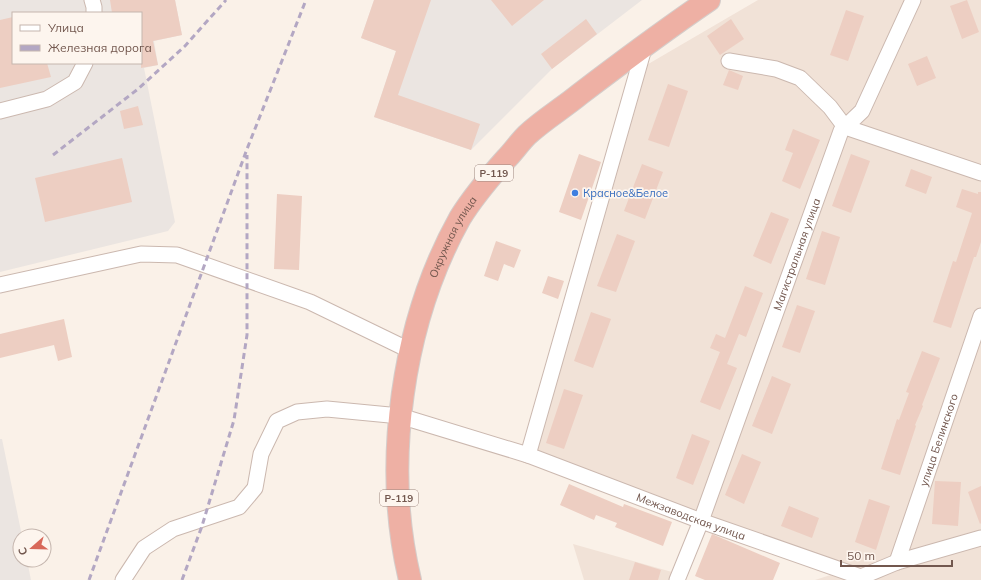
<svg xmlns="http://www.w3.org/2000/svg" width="981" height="580" viewBox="0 0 981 580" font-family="Mulish,sans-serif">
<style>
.residential{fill:#f1e2d7}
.industrial{fill:#ebe5e1;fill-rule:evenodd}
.building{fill:#edcec2}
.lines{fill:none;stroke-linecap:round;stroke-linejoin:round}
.minor-casing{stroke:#cbb8af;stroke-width:17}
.highway-casing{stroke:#d5cdca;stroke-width:24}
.minor{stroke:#fff;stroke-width:15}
.highway{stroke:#eeb0a4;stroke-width:22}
.rail{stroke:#b3a7c3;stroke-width:3;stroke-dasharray:6 4;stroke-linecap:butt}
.shop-dot{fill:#3f7fe0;stroke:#fdf5ee;stroke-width:1.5}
.labels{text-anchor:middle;stroke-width:3.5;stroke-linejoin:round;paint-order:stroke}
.shield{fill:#fdf5ee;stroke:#9c867e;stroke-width:1}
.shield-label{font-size:10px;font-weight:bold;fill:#72574e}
.shop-label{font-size:11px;fill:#366cbe;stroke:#fdf5ee;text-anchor:start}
.street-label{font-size:11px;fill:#72574e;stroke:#fdf5ee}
</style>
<rect width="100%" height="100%" fill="#faf1e8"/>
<path class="residential" d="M 758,0 L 981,0 L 981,580 L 815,580 L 843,571 L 528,455 L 638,70 Z
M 573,544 L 679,574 L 677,580 L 584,580 Z"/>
<path class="industrial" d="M 0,0 L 175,0 L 182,35 L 154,41 L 158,65 L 144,68 L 175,222 L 168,231 L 0,272 ZM 13,13 L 141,13 L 141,63 L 13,63 Z
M 374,0 L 642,0 L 552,69 L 471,150 L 374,117 L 396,51 L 361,38 Z
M 0,439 L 2,439 L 22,536 L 20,536 L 20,560 L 27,560 L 31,580 L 0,580 Z"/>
<path class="building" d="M 110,0 L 175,0 L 182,35 L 153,41 L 158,65 L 141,68 L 141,13 L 112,13 Z
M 374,0 L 431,0 L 398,95 L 480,124 L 471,150 L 374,117 L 396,51 L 361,38 Z
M 491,0 L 544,0 L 512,26 Z
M 967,0 L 979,32 L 962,39 L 950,6 Z
M 846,10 L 864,16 L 848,61 L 830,55 Z
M 13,17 L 13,63 L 47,63 L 51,77 L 0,88 L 0,20 Z
M 586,19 L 597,34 L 552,69 L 541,54 Z
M 731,19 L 744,39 L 720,55 L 707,36 Z
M 927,56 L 936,78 L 917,86 L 908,64 Z
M 729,70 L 743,76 L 738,90 L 723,85 Z
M 668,84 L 688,91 L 669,147 L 648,140 Z
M 138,106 L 143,125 L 124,129 L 120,111 Z
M 793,129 L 820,140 L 800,189 L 782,181 L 793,153 L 785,150 Z
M 579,154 L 601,162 L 581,220 L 559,212 Z
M 851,154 L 870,161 L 851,213 L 832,206 Z
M 122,158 L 132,202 L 45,222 L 35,178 Z
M 642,164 L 663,172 L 645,219 L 624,211 Z
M 911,169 L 932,177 L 926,194 L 905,186 Z
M 962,189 L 978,194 L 978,192 L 981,192 L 981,242 L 976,257 L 974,257 L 951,328 L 933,322 L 953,261 L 956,262 L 972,213 L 956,207 Z
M 277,194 L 302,196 L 299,270 L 274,269 Z
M 771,212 L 789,219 L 771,264 L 753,256 Z
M 822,231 L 840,237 L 825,285 L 806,279 Z
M 617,234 L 635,241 L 616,292 L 597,286 Z
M 496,241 L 521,250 L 514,268 L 504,264 L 498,281 L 484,276 Z
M 548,276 L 564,281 L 558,299 L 542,293 Z
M 745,286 L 763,293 L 746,337 L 739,334 L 727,364 L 737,368 L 720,410 L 700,402 L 720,352 L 710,348 L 716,334 L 725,338 Z
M 797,305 L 815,311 L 800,353 L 782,347 Z
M 591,312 L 611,319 L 593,368 L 574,361 Z
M 64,319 L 72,357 L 58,361 L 54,345 L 0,358 L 0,334 Z
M 922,351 L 940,358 L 922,405 L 923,406 L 915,425 L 916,426 L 900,475 L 881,469 L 897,419 L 899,420 L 909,393 L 906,392 Z
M 772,376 L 791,384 L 772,434 L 752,426 Z
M 564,389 L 583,395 L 564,449 L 546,443 Z
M 692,434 L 710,441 L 693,485 L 676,478 Z
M 742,454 L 761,462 L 744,504 L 725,495 Z
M 935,481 L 961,482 L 958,526 L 932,524 Z
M 569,484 L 623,507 L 624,504 L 672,522 L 663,546 L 615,527 L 617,523 L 596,515 L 594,520 L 560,505 Z
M 981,486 L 981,523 L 980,524 L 968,492 Z
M 869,499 L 890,506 L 876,550 L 855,542 Z
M 789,506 L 819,518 L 812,538 L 781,526 Z
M 712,534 L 780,563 L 773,580 L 705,580 L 695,576 Z
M 635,562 L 661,570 L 658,580 L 629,580 Z"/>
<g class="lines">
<defs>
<g id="minor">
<path d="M 92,0 L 94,7 L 94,13"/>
<path d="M 729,61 L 776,69 L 800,78 L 830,107 L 845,127 L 981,173"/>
<path d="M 0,111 L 47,99 L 75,82 L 85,63"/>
<path d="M 0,285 L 141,254 L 177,255 L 310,302 L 411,351"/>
<path d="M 528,455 L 645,45"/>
<path id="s1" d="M 897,562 L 981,316"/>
<path id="s2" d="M 123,580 L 144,548 L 173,529 L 239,507 L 255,488 L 261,454 L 277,421 L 297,412 L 327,409 L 400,416 L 528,455 L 701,521 L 861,577 L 897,562 L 981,538"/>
<path id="s3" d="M 677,580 L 701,521 L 841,131 L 862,111 L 913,0"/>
</g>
<g id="highway">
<path id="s4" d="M 410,580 C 382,464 402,322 460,218 C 473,197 489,178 506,159 C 513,152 519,143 527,135 C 543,120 563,108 580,94 C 622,62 665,30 709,0"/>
</g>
</defs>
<use href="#minor" class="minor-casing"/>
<use href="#highway" class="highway-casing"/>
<use href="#minor" class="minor"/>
<use href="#highway" class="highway"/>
<path class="rail" d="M 53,155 L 138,89 L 185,46 L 226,0
M 89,580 L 247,149 L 306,0
M 182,580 L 202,526 L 234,420 L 247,335 L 247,155"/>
</g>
<circle class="shop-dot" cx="575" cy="193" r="4"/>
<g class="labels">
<g class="shield">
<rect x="475" y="165" width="38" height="16" rx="3"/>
<rect x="380" y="490" width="38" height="16" rx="3"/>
</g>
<g class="shield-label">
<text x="494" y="177">Р-119</text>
<text x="399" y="502">Р-119</text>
</g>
<g class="shop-label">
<text x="583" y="197">Красное&amp;Белое</text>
</g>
<g class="street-label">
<text dy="4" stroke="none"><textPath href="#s4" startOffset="353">Окружная улица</textPath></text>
<text dy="4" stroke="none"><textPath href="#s3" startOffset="347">Магистральная улица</textPath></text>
<text dy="4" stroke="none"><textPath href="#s1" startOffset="129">улица Белинского</textPath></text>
<text dy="4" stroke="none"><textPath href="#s2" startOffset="672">Межзаводская улица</textPath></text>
</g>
</g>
<rect x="12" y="12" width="130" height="52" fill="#fdf5ee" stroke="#c5b6ae"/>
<rect x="20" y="25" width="20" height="6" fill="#ffffff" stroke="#c5b6ae"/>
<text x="48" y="32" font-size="12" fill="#72574e">Улица</text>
<rect x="20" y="45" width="20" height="6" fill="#b3a7c3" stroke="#c5b6ae"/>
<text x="48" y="52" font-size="12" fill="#72574e">Железная дорога</text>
<g transform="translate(32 548) rotate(250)"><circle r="19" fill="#fdf5ee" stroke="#c5b6ae"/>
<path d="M0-3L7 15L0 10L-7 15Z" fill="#d86859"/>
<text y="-6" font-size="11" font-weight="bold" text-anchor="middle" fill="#72574e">С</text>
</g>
<path d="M841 560v6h111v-6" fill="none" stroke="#72574e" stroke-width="2"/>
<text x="847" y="560" font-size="12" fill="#72574e" stroke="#fdf5ee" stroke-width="3" paint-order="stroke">50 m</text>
</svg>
